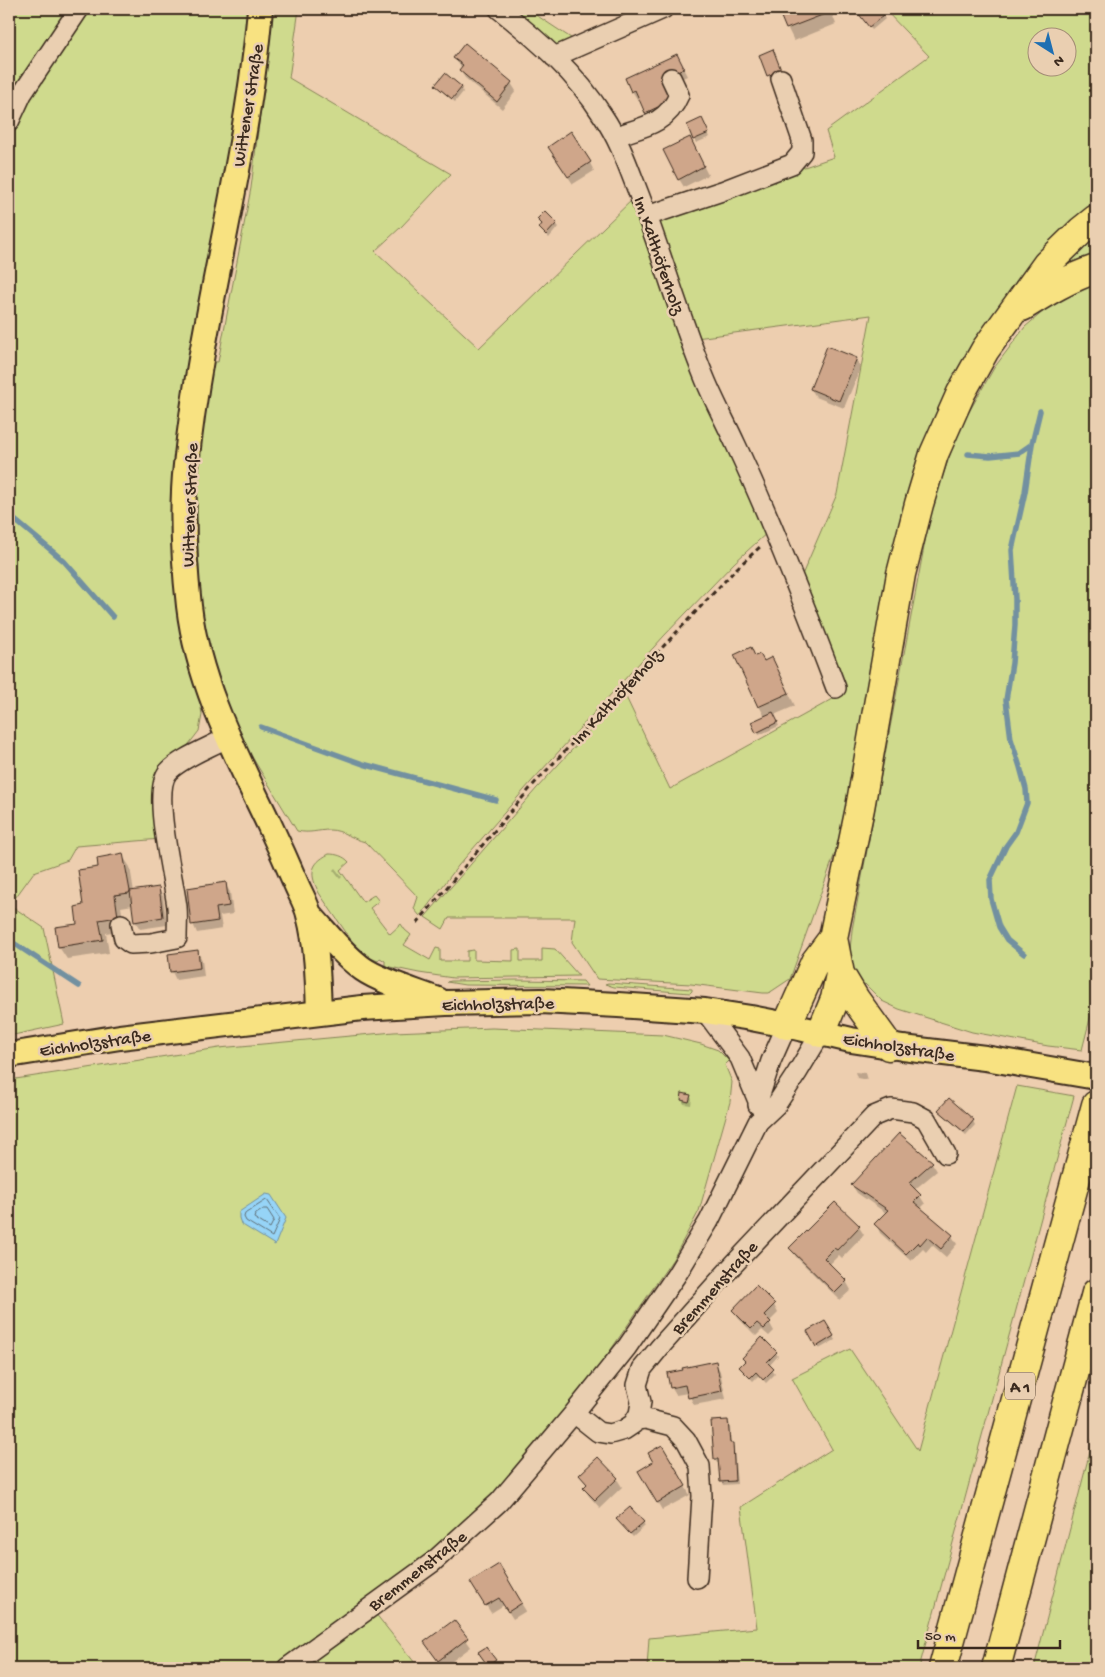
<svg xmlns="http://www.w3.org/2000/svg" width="1105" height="1677" viewBox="0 0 1105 1677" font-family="'Gochi Hand',sans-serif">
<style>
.green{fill:#cfda8d;stroke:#858256;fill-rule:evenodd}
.water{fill:#96d4f7;stroke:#7290a0}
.shadow{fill:#0003}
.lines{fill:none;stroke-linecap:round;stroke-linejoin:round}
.shore{stroke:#5f6e75;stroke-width:1}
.stream{stroke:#7290a0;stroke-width:5.5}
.building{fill:#cfa68a;stroke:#3b2a1e}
.minor-casing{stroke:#3b2a1e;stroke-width:22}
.major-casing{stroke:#3b2a1e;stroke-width:28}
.highway-casing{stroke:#3b2a1e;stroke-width:31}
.path{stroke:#3b2a1e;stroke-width:3;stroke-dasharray:5 4;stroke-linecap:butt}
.minor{stroke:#eacfb1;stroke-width:19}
.major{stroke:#f8e281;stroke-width:24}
.highway{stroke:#f8e281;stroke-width:28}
.labels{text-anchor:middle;stroke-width:5;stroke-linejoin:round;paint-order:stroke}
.shield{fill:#eacfb1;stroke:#705c4a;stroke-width:1}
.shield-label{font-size:16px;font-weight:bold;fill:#3b2a1e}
.street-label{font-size:18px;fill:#3b2a1e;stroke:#eacfb1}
</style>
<rect width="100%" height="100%" fill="#edceaf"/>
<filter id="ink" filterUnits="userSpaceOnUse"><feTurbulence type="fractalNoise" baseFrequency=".02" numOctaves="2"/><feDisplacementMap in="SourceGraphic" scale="10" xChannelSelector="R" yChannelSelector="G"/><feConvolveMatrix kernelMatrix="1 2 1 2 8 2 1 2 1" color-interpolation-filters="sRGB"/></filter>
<g filter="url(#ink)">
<path class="green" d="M 9,9 L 252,9 L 249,43 L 174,478 L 174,585 L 198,688 L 202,715 L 199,731 L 189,744 L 161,771 L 161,839 L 76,846 L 68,860 L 34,872 L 10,905 L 44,928 L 64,1024 L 9,1036 Z
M 273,9 L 299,9 L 289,78 L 451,174 L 401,227 L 375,251 L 479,348 L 636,196 L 769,531 L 734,563 L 664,636 L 531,782 L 458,866 L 420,916 L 414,909 L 418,897 L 365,842 C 353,839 342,830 330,830 C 318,830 310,834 297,831 L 249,752 L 221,689 L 201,617 L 195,479 L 210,361 L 218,362 L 251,188 Z
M 506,9 L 527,9 L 571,38 L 575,43 L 561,51 Z
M 884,9 L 1096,9 L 1096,212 L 953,391 L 844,828 L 790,979 L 769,993 L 763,993 L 691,984 L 597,979 L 572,942 L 575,918 L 449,918 L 443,929 L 425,917 L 537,788 L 624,693 L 670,789 L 842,694 L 799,582 L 837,494 L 871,315 L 696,338 L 654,218 L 834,157 L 826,131 L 929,56 ZM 1038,38 L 1068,38 L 1068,68 L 1038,68 Z
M 1096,235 L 1096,263 L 1040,286 Z
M 1096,279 L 1096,995 L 1082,1050 L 1048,1046 L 972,1032 L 899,1009 L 882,1001 L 865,984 L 860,987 L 849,960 L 852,930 L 931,510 L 958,431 L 994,368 L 1025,327 L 1059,298 Z
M 329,854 C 336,854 344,856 349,862 L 340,870 L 363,902 L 374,895 L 379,901 L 370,908 L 390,934 L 401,924 L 405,930 L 411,935 L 404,945 L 430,960 L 436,948 L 440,949 L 440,961 L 467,961 L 467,951 L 474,950 L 474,960 L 513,961 L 513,950 L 520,949 L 520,961 L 542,961 L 542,948 L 555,949 L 579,976 L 453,978 L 419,973 L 385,966 L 385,961 L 380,958 L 378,961 L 368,957 L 354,944 L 319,893 C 310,875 309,864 329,854 Z
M 516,980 L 583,981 L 587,986 L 465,985 L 447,982 L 451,981 Z
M 608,983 L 692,989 L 692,991 L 690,993 L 614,987 L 605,984 Z
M 492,1028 L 663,1035 L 701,1044 L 718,1050 L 729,1061 L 725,1065 L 732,1082 L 730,1102 L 699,1211 L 673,1259 L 588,1383 L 497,1494 L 431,1553 L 277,1668 L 9,1668 L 9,1080 L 219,1048 L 394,1032 Z
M 1017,1086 L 1074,1096 L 919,1668 L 647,1668 L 649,1638 L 757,1628 L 741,1507 L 832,1449 L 792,1378 L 850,1349 L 918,1451 Z
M 1096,1428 L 1096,1668 L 1034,1668 Z
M 375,1613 L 419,1668 L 297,1668 Z"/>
<path class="water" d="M 266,1194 L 271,1195 L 286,1218 L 275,1245 L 241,1224 L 239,1218 L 239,1212 Z"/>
<path class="shadow" d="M 781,9 L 830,9 L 836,24 L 794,41 L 782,17 L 784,16 Z
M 865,9 L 878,9 L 885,19 L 872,30 L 859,14 Z
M 465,45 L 511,83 L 516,91 L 502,109 L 465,78 L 460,70 L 462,68 L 454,58 Z
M 761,56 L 782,74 L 770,79 Z
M 681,64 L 687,76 L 664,87 L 674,109 L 651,120 L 640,97 L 637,99 L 632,91 Z
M 437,85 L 461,88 L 463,92 L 455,102 L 439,89 Z
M 703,123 L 710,137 L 696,143 L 694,139 Z
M 694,147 L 708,175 L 684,187 L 679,179 Z
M 554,156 L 590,163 L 594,171 L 573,184 Z
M 545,213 L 558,227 L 549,238 L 540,228 L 543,225 Z
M 856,359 L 861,367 L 844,408 L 816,397 L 811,389 Z
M 755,658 L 764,662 L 772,658 L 795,706 L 774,715 L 779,726 L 759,735 L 753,723 L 765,717 L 759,706 Z
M 122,855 L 130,867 L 134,892 L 158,888 L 163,896 L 167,925 L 140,929 L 135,921 L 133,905 L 121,907 L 125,930 L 106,933 L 109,953 L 67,959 L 59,947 L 56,928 L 79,925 L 100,868 Z
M 335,868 L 342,877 L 340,879 L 333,870 Z
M 225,884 L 230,892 L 233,914 L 220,916 L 222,929 L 197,933 L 193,924 Z
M 198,952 L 202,960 L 204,976 L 176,980 L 172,972 L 169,956 Z
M 855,1072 L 865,1073 L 867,1080 L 857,1078 Z
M 690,1096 L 692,1099 L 691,1105 L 684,1104 L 682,1100 Z
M 949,1100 L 973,1121 L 975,1125 L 966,1135 L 942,1114 L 940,1110 Z
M 932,1163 L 937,1171 L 914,1190 L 920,1196 L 925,1204 L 920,1209 L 952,1236 L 957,1244 L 946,1257 L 932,1245 L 926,1252 L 923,1249 L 911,1261 L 880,1233 L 876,1224 L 886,1213 L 857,1193 L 852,1185 Z
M 835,1204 L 859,1227 L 864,1235 L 842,1258 L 839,1255 L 829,1265 L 846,1281 L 851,1290 L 840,1300 L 796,1257 L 791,1249 Z
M 774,1305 L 778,1313 L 769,1322 L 774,1331 L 769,1336 L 762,1330 L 756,1336 L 738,1318 L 733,1310 Z
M 825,1323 L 835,1340 L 819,1349 L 809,1332 Z
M 776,1353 L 778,1356 L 769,1366 L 775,1374 L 766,1383 L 759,1375 L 753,1381 L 741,1368 Z
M 715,1362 L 720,1371 L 726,1399 L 694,1405 L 688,1393 L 676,1395 L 671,1387 Z
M 728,1421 L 730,1425 L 731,1445 L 734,1448 L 737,1484 L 723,1485 L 721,1481 L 720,1462 L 717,1463 L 715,1459 Z
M 662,1447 L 690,1495 L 662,1510 L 639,1471 L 655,1462 Z
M 598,1459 L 617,1479 L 622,1487 L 600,1508 L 589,1496 L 584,1488 L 587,1485 L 581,1476 Z
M 643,1522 L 645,1526 L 633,1537 L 620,1523 Z
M 472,1583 L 521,1603 L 526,1611 L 513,1619 L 504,1605 L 491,1613 Z
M 453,1621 L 471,1647 L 443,1668 L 425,1643 Z
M 482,1656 L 494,1661 L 497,1665 L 490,1668 Z"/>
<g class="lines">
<path class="shore" d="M 267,1200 L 280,1219 L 272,1237 L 246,1221 L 244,1217 L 245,1214 Z
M 264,1209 L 267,1209 L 274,1220 L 270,1228 L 254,1218 L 255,1215 Z"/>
<path class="stream" d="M 968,454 L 990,456 L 1019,453 L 1032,444
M 9,515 L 64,561 L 113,617
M 261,727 L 363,764 L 496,800
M 9,940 L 79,986
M 1024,954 L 1007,940 L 999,927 L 991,899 L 990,880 L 1006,846 L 1016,832 L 1027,803 L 1026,789 L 1020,767 L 1011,739 L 1006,700 L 1012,663 L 1015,625 L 1015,599 L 1012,550 L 1025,492 L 1032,444 L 1040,411"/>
</g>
<path class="building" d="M 779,9 L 829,9 L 830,12 L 786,29 L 781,17 L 782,16 Z
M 863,9 L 879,9 L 884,15 L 869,27 L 858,13 Z
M 465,43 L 512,82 L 497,102 L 459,70 L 463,65 L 453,58 Z
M 773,49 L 781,70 L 767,76 L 759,55 Z
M 677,54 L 684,68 L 661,78 L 671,101 L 645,113 L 635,90 L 631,92 L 625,78 Z
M 445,73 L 462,87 L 452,99 L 435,85 Z
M 702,118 L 709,133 L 693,140 L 687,125 Z
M 571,131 L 591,162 L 568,177 L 548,147 Z
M 690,137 L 704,166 L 678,180 L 663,150 Z
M 545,211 L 557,223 L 546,235 L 539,228 L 542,224 L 537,219 Z
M 827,346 L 857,358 L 839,401 L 810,389 Z
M 751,647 L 755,656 L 760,654 L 764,661 L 772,657 L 789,693 L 758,707 L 734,655 Z
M 773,712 L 778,722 L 756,733 L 751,722 Z
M 123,853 L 130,891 L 129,893 L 115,895 L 118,917 L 99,920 L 103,940 L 58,947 L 55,927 L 77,924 L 75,907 L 83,905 L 78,870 L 98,867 L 97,858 Z
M 226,882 L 229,906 L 216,908 L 218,921 L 191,925 L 187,888 Z
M 159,887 L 163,917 L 134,922 L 130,891 Z
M 198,950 L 200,968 L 170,972 L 168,954 Z
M 682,1093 L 691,1095 L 689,1102 L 681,1100 Z
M 949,1098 L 974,1120 L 964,1132 L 938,1110 Z
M 899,1133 L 933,1162 L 909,1183 L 921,1195 L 914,1202 L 953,1235 L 941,1249 L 927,1237 L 920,1245 L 918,1242 L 906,1254 L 874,1224 L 888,1210 L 851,1185 Z
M 835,1202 L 860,1226 L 837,1250 L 834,1248 L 824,1258 L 847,1281 L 835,1293 L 789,1248 Z
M 756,1285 L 775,1304 L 764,1315 L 771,1322 L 764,1329 L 757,1323 L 751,1329 L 732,1310 Z
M 825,1321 L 834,1336 L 816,1347 L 807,1331 Z
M 762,1337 L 777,1352 L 767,1362 L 774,1369 L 763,1380 L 756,1372 L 750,1378 L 739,1367 L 745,1361 L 742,1358 Z
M 716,1361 L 722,1391 L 688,1398 L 685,1385 L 670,1388 L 667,1373 L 683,1370 L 682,1368 Z
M 728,1420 L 730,1443 L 733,1443 L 735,1481 L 720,1482 L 718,1459 L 714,1459 L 711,1421 Z
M 662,1445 L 686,1486 L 657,1503 L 638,1471 L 653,1462 L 648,1453 Z
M 598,1457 L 618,1478 L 595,1500 L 583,1488 L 587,1484 L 579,1475 Z
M 630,1507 L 644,1522 L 630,1534 L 616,1519 Z
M 499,1564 L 522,1603 L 508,1612 L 499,1598 L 485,1606 L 470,1582 Z
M 454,1620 L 468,1638 L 438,1661 L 424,1642 Z
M 486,1647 L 496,1660 L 488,1666 L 478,1652 Z"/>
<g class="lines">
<defs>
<path id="minor" d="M 499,9 C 539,41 575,72 603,116 C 620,141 629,169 640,197 C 663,257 680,319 705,379 C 714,401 726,423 736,445 C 773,524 805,606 836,688
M 554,57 L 663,9
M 9,122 L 22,94 L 79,9
M 616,136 C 643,127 667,124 679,95 L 671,78
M 647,216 L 722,191 L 792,164 L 802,152 L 802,140 L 781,79
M 121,924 L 124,939 L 131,944 L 151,943 L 177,938 C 177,927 178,917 177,907 C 174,879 151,792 168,772 C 180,758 211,747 228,737
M 705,1011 L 740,1058 L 758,1101
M 758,1105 L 758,1101 L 771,1061 L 787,1025
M 574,1413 L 598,1432 L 610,1434 L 624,1430 L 633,1424 L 639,1414 L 641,1402 L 637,1385 L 642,1369 L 660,1347 L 734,1264 L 874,1116 L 891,1109 L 913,1112 L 926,1119 L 946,1154
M 636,1420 L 646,1419 L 673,1426 L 686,1440 L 700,1466 L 702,1496 L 697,1578
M 287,1668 L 433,1562 L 499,1502 L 574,1413 L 627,1347 L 677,1274 L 709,1221 L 758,1122 L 776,1105 L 797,1073 L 821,1033"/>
<path id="major" d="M 260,9 C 247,163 202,312 186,465 C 181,510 184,561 189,606 C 198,683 236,755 269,824 C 279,845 288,865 297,886 C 301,895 307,905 309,915 C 317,944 318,982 319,1013
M 309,914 C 326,932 342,954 363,969 C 380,981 417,992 438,1000
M 9,1055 L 120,1037 L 362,1008 L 446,1003 L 541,1001 L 618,1005 L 705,1011 L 751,1018 L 787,1025 L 851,1040 L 903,1048 L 985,1058 L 1096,1077"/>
<path id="highway" d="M 1022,307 C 1046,292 1069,278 1096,269
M 787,1025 L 815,962 L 833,938
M 821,1033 L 835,999 L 840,974
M 889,1046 L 855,999 L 840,974 L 833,938 L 860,808 L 901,574 L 919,504 L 934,454 L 961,393 L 985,350 L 1047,264 L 1081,231 L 1096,219
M 943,1668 L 1096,1105
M 996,1668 L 1096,1293"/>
</defs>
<use href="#minor" class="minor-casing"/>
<use href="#major" class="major-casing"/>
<use href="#highway" class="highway-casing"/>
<path class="path" d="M 417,923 L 533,785 L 737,568 L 761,546"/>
<use href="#minor" class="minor"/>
<use href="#major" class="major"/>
<use href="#highway" class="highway"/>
</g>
</g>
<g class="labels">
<rect class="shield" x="1005" y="1372.5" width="30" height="27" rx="4"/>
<g class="shield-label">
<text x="1020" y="1392">A 1</text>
</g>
<g class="street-label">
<text transform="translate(247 105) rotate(-81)" y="6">Wittener Straße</text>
<text transform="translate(660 255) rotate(71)" y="6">Im Kalthöferholz</text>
<text transform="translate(189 505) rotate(-88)" y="6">Wittener Straße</text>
<text transform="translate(616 696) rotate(-47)" y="6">Im Kalthöferholz</text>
<text transform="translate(498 1003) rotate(-1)" y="6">Eichholzstraße</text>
<text transform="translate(95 1042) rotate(-8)" y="6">Eichholzstraße</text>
<text transform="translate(899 1046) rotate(9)" y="6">Eichholzstraße</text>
<text transform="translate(714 1287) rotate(-48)" y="6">Bremmenstraße</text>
<text transform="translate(417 1570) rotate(-38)" y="6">Bremmenstraße</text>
</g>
</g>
<rect width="1105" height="1677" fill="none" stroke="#eacfb1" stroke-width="30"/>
<rect x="15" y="15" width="1075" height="1647" fill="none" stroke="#3b2a1e" stroke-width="2" filter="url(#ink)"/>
<g transform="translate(1052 52) rotate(144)"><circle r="24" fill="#eacfb1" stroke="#a48d76"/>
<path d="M0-4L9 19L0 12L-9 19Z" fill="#1f6fb2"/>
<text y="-8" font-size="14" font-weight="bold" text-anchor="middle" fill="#3b2a1e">N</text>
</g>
<path d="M918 1640v8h142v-8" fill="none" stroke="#3b2a1e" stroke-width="2.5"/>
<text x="925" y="1640" font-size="15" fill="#3b2a1e" stroke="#eacfb1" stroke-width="4" paint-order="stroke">50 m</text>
</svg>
